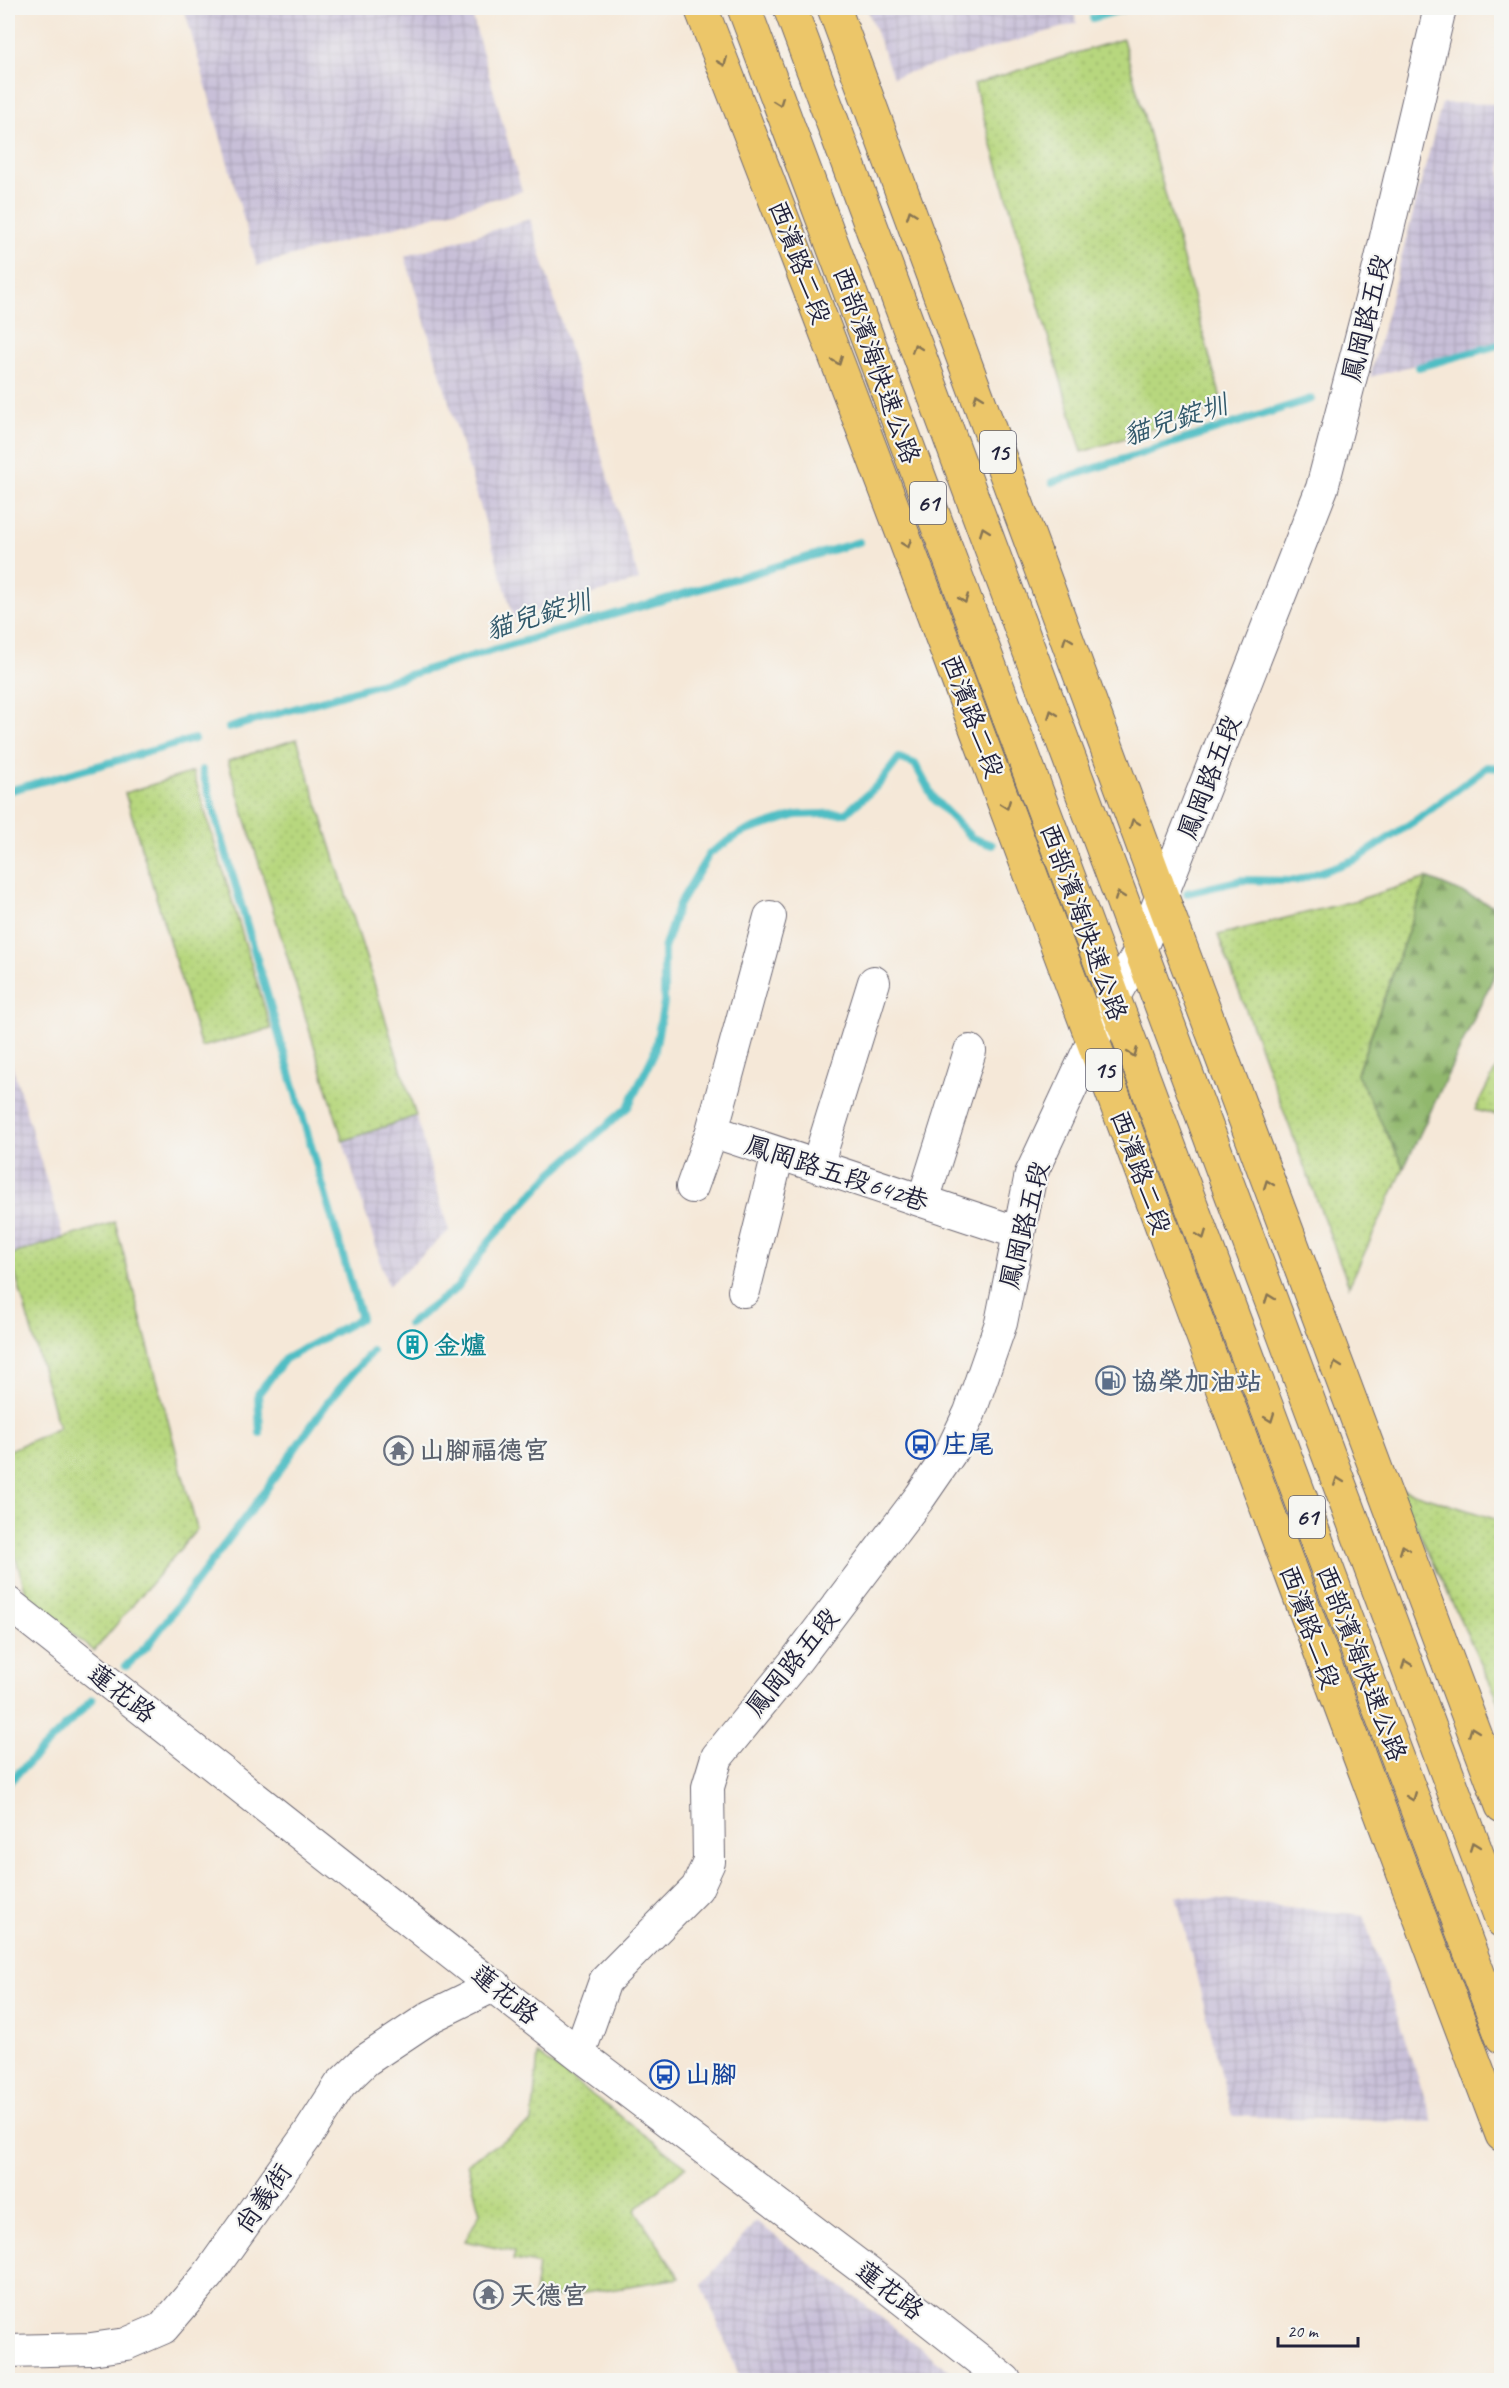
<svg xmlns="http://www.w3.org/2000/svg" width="1509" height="2388" viewBox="0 0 1509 2388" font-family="Caveat,'LXGW WenKai TC',sans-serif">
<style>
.industrial{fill:url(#industrial-grid)}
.grass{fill:url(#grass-dots);stroke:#6c7c5c;stroke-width:1.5}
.forest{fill:url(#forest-firs);stroke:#5a6d54;stroke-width:1.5}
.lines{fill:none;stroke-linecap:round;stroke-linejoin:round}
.stream{stroke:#4fbec4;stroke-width:8}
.minor-casing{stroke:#6c6772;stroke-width:34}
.major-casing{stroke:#6c6772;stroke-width:35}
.highway-casing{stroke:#6c6772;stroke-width:35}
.minor{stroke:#fff;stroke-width:32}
.major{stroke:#ecc669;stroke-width:33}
.highway{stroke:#ecc669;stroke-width:33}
.oneway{stroke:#877452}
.labels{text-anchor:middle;stroke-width:4.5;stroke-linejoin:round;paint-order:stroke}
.shield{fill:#f6f6f2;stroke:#626272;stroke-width:1.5}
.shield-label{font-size:24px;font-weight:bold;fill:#22223b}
.street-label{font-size:26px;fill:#22223b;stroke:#f6f6f2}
.culture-label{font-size:26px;font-weight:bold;fill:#0d838f;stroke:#f6f6f2;text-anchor:start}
.service-label{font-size:26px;font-weight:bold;fill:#4e5e75;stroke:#f6f6f2;text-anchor:start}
.transit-label{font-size:26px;font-weight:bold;fill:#164399;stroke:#f6f6f2;text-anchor:start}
.worship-label{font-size:26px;font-weight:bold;fill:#5b616d;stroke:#f6f6f2;text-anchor:start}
.water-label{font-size:27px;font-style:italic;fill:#32596b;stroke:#f6f6f2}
</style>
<defs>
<pattern id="industrial-grid" width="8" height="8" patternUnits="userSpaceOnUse" patternTransform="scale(1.5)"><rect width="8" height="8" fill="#c8bfd8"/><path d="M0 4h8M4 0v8" fill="none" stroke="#aca4ba"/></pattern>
<pattern id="grass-dots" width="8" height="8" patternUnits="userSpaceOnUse" patternTransform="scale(1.5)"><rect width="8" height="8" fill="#b7d77e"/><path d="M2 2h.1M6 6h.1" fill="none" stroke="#9db86e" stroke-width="1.8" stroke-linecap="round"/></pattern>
<pattern id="forest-firs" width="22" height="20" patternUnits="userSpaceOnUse" patternTransform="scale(1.5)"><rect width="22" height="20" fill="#91b86d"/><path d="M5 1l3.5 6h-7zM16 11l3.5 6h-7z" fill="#76955b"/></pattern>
</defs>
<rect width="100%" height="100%" fill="#f6f6f2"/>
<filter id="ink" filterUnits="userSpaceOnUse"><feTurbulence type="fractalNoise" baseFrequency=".0167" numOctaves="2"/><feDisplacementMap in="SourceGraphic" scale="12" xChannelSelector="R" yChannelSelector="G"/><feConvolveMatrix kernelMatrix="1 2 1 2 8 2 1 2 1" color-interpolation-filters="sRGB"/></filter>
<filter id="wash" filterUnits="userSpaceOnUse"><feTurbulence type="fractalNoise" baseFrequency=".008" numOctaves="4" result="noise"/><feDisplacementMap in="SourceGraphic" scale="24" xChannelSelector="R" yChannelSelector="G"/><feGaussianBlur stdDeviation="1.35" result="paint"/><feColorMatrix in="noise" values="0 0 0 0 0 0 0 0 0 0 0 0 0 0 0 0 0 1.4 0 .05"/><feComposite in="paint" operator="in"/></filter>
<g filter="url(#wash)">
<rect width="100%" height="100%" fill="#f5e8d8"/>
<path class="industrial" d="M 184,8 L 470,8 L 522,191 L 257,266 Z
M 867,8 L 1072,8 L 1077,23 L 893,77 Z
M 1442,103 L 1501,104 L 1501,342 L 1370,377 Z
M 530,219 L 639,580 L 514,618 L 405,256 Z
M 8,1051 L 64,1239 L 8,1256 Z
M 416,1116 L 449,1231 L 388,1286 L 343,1141 Z
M 1176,1895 L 1363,1915 L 1433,2122 L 1232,2116 Z
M 756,2221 L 962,2380 L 741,2380 L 702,2285 Z"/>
<path class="grass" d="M 1123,39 L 1223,406 L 1082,452 L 974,84 Z
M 297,739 L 416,1116 L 343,1141 L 228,761 Z
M 193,772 L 271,1029 L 201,1047 L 125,793 Z
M 1427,878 L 1357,1073 L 1404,1168 L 1349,1286 L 1218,935 L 1357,900 Z
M 1501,1059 L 1501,1116 L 1475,1110 Z
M 115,1222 L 197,1529 L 94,1651 L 28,1599 L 8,1532 L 8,1451 L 59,1428 L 10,1255 Z
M 1398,1488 L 1501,1521 L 1501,1706 Z
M 538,2054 L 686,2166 L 635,2210 L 680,2278 L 533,2301 L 538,2264 L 513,2260 L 515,2252 L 465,2241 L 480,2213 L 467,2163 L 532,2122 Z"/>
<path class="forest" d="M 1427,878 L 1492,905 L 1501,921 L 1501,961 L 1404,1168 L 1357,1074 Z"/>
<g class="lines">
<path class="stream" d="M 1093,18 L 1127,8
M 1419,367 L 1502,344
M 1052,482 L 1311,399
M 229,728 L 859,542
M 202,770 L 361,1318 L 285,1359 L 258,1394 L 260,1433
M 8,791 L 194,739
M 1187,893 L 1242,880 L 1295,881 L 1357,859 L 1419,818 L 1487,767 L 1502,768
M 409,1324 L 457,1288 L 489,1241 L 552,1173 L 628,1107 L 654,1054 L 664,1003 L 664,949 L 678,906 L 710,853 L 741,833 L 796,815 L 846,813 L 879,784 L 899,758 L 915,764 L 934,799 L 972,838 L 992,845
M 126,1666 L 148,1645 L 260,1498 L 328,1402 L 372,1351
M 8,1783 L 92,1700"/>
</g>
</g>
<g filter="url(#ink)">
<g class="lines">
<defs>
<path id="minor" d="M 712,1131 L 770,917
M 817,1166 L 874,982
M 692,1187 L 712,1131 L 1019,1233
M 923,1201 L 970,1051
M 744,1291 L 778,1154
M 8,1603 L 579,2054 L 887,2287 L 1005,2380
M 579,2054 L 605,1981 L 697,1888 L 709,1862 L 708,1787 L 717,1757 L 794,1663 L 920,1497 L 951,1452 L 970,1412 L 1001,1323 L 1031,1174 L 1113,998 L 1140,951 L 1322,488 L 1376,280 L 1440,8
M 8,2351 L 91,2349 L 126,2344 L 163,2328 L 208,2275 L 309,2133 L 340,2085 L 366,2060 L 432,2016 L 495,1985"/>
<path id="major" d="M 701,8 C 976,713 1233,1426 1502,2135
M 834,8 L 1162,897 L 1502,1806"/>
<path id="highway" d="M 744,8 L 1502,2037
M 790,8 L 1502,1921"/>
</defs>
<use href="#minor" class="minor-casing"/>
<use href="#major" class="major-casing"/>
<use href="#highway" class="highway-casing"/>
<use href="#minor" class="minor"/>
<use href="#major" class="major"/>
<use href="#highway" class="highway"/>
</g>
<defs><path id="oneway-chevron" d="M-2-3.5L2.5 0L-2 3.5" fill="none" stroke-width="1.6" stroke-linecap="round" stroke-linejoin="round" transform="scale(1.5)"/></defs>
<g class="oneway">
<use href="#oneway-chevron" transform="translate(723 62) rotate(68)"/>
<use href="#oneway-chevron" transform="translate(779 102) rotate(70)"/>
<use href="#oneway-chevron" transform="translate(911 214) rotate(-110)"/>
<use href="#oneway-chevron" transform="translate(916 348) rotate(-110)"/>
<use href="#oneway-chevron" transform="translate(838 361) rotate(69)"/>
<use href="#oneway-chevron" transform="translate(978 397) rotate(-110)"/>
<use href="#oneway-chevron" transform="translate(984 531) rotate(-110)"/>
<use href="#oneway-chevron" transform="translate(907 544) rotate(69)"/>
<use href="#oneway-chevron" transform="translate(964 599) rotate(70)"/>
<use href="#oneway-chevron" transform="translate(1067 640) rotate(-110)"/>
<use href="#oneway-chevron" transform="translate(1052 714) rotate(-110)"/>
<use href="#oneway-chevron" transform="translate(1006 805) rotate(69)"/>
<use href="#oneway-chevron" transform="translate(1134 823) rotate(-110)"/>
<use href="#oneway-chevron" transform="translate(1119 896) rotate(-110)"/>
<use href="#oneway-chevron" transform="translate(1133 1053) rotate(69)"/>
<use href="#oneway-chevron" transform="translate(1268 1184) rotate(-110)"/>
<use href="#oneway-chevron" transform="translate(1202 1235) rotate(69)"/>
<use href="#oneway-chevron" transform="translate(1269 1298) rotate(-110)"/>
<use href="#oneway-chevron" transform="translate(1336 1366) rotate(-110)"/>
<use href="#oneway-chevron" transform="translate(1270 1418) rotate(69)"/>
<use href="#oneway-chevron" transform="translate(1338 1481) rotate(-110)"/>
<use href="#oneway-chevron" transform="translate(1404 1549) rotate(-110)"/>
<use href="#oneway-chevron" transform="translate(1406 1664) rotate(-110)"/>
<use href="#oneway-chevron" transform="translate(1473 1731) rotate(-111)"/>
<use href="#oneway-chevron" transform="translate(1412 1797) rotate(69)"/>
<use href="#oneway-chevron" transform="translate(1474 1846) rotate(-110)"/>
</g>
</g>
<defs>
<symbol id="building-ring" viewBox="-11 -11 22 22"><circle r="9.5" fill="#f6f6f2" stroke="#0f9aa8" stroke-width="1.5"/><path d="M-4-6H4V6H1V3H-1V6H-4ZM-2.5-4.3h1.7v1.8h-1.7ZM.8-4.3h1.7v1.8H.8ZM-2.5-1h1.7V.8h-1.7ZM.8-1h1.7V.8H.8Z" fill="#0f9aa8"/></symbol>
<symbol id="fuel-ring" viewBox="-11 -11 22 22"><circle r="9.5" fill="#f6f6f2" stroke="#5c6f8a" stroke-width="1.5"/><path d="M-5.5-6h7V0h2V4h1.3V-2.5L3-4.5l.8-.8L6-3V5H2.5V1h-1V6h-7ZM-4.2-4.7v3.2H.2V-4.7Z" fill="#5c6f8a"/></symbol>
<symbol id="bus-ring" viewBox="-11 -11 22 22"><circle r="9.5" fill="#f6f6f2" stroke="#1a4fb4" stroke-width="1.5"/><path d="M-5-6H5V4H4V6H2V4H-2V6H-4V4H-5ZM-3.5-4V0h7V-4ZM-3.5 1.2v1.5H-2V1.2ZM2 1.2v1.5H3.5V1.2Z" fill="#1a4fb4"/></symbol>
<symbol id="temple-ring" viewBox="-11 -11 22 22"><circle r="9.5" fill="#f6f6f2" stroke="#6b7280" stroke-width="1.5"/><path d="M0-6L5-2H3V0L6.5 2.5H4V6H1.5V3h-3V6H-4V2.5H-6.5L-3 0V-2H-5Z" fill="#6b7280"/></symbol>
</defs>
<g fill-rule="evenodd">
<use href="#building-ring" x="396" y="1328" width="33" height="33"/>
<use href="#fuel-ring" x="1094" y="1364" width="33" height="33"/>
<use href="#bus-ring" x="904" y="1428" width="33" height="33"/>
<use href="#temple-ring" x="382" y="1434" width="33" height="33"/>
<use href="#bus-ring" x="648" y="2058" width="33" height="33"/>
<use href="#temple-ring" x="472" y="2278" width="33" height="33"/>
</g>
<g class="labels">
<g class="shield">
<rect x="980" y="431" width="36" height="42" rx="4.5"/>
<rect x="910" y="482" width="36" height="42" rx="4.5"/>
<rect x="1086" y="1049" width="36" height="42" rx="4.5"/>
<rect x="1289" y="1496" width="36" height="42" rx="4.5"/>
</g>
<g class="shield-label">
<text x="998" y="460">15</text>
<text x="928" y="511">61</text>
<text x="1104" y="1078">15</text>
<text x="1307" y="1525">61</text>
</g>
<g class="street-label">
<text transform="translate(800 262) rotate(69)" y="9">西濱路二段</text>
<text transform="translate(1366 318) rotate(-76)" y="9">鳳岡路五段</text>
<text transform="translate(877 365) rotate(70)" y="9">西部濱海快速公路</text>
<text transform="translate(973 716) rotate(69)" y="9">西濱路二段</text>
<text transform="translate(1209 777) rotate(-69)" y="9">鳳岡路五段</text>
<text transform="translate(1084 922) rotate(70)" y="9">西部濱海快速公路</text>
<text transform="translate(1141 1172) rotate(70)" y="9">西濱路二段</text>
<text transform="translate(837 1173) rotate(18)" y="9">鳳岡路五段642巷</text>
<text transform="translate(1024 1225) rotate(-76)" y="9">鳳岡路五段</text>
<text transform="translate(1310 1627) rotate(70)" y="9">西濱路二段</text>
<text transform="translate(792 1662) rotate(-51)" y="9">鳳岡路五段</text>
<text transform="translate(1362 1663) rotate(69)" y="9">西部濱海快速公路</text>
<text transform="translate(122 1693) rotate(38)" y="9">蓮花路</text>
<text transform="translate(505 1994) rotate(39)" y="9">蓮花路</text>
<text transform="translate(263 2198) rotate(-55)" y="9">尚義街</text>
<text transform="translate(890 2290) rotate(38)" y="9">蓮花路</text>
</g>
<g class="culture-label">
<text x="434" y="1354">金爐</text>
</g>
<g class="service-label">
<text x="1132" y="1390">協榮加油站</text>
</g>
<g class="transit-label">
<text x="942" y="1453">庄尾</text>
<text x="685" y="2083">山腳</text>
</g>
<g class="worship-label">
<text x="419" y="1459">山腳福德宮</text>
<text x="510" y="2304">天德宮</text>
</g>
<g class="water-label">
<text transform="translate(1175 420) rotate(-18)" y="9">貓兒錠圳</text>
<text transform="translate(538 615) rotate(-17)" y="9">貓兒錠圳</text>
</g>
</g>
<rect width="1509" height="2388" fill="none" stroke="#f6f6f2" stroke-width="30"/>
<path d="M1278 2337v9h80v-9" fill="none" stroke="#22223b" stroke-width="3"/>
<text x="1287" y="2337" font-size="18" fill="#22223b" stroke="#f6f6f2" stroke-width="4.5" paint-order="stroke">20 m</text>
</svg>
